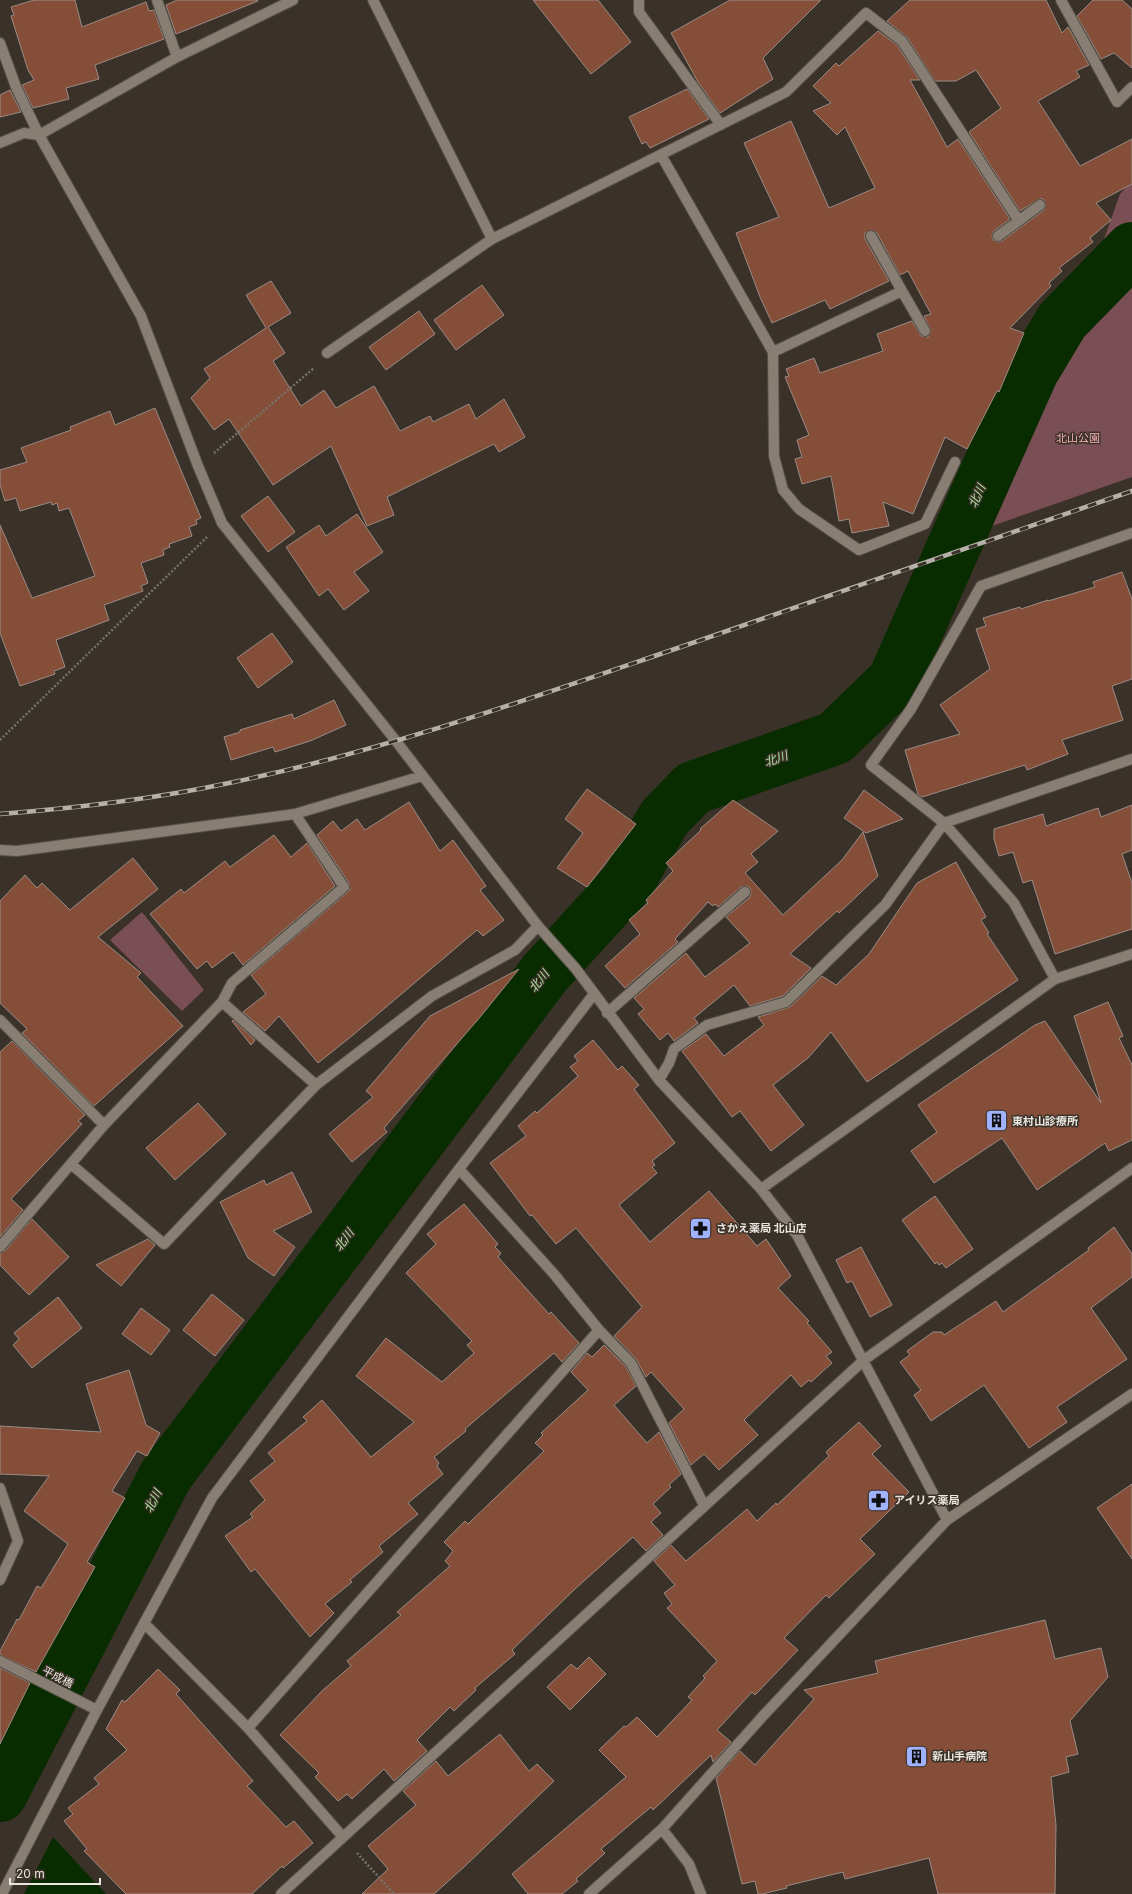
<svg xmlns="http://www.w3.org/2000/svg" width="1132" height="1894" viewBox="0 0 1132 1894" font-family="Inter,'Noto Sans JP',sans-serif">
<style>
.green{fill:#794e54}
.water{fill:#092b00}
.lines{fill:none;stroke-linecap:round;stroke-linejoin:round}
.river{stroke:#092b00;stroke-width:54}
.building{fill:#844e39;stroke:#9a8b85}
.minor-casing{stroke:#554f46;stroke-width:12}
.path{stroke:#79726a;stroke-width:2.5;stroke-dasharray:2 2;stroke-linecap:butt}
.minor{stroke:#887e73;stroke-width:10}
.rail-casing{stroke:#b6b0a9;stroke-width:4.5}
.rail{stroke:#3a3228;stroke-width:3;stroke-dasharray:9;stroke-linecap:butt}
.labels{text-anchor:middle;stroke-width:3;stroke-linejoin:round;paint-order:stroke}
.park-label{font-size:11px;fill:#f6acb6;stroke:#3a3228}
.poi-label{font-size:11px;font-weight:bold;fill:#eae5df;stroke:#3a3228;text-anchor:start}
.street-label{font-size:11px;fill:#eae5df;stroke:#3a3228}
.water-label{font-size:12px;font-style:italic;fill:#ace49e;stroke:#3a3228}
</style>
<rect width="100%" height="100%" fill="#3a3228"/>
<path class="green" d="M 1132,181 L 1132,477 L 972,533 L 1072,329 L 1120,194 Z
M 142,912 L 204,990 L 182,1011 L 110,940 Z"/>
<path class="water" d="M 53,1837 L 106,1894 L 24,1894 Z"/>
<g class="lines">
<path class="river" d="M 0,1795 L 166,1475 L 545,973 L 628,882 L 664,818 L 693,788 L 835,738 L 894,681 L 1032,371 L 1062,321 L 1132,249"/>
</g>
<path class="building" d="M 34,0 L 75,0 L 82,27 L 146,2 L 149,11 L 154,10 L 164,39 L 95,65 L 99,79 L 66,88 L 69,99 L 33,108 L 22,85 L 34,80 L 28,70 L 11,16 L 14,15 L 11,7 Z
M 177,0 L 257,0 L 258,1 L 176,34 L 166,5 Z
M 533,0 L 598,0 L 631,42 L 591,74 Z
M 730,0 L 821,0 L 763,58 L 773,79 L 720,113 L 698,82 L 671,33 Z
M 910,0 L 1046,0 L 1062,33 L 1068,27 L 1089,65 L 1076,71 L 1080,77 L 1038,101 L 1080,166 L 1132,139 L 1132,184 L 1096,203 L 1111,220 L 1090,238 L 1093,242 L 1059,268 L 1062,271 L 1049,283 L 1051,286 L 1010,328 L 1024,333 L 999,392 L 997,391 L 967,449 L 945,437 L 913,514 L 883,502 L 889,526 L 852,533 L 849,519 L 839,521 L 831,476 L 802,484 L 795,459 L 802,457 L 797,440 L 809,435 L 785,377 L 789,376 L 786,369 L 814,358 L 820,373 L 883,351 L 877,334 L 912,321 L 921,336 L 928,337 L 931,331 L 924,316 L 931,314 L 908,271 L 900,275 L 877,233 L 871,230 L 865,233 L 865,239 L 889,281 L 830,309 L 825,300 L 772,323 L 760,297 L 736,233 L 779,217 L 744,143 L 791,121 L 829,208 L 875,188 L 845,127 L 837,135 L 813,111 L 831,103 L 813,86 L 836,63 L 839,66 L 878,31 L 897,45 L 920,80 L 910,80 L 947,147 L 958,139 L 1010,219 L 994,231 L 992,236 L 993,240 L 998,242 L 1002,241 L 1044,210 L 1046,205 L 1043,199 L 1039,199 L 1020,211 L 969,132 L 1001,108 L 976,70 L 956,81 L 935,81 L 907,37 L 887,21 Z
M 1093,0 L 1122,0 L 1132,9 L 1132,68 L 1114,53 L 1101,59 L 1077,16 Z
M 687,89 L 709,119 L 650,148 L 646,142 L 642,144 L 629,117 Z
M 10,90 L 21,112 L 0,117 L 0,95 Z
M 271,281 L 291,313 L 268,327 L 285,353 L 273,361 L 301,406 L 324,390 L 336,408 L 374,386 L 400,431 L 430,416 L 433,422 L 469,404 L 476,419 L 504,399 L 525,437 L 499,452 L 494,444 L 387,497 L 394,515 L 367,526 L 331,446 L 273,485 L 229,419 L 214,430 L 191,398 L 210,378 L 204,369 L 266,328 L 246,295 Z
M 482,285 L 504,315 L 456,350 L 434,320 Z
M 419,311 L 435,334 L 386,370 L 369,347 Z
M 155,408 L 201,518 L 196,520 L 197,524 L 189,527 L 192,536 L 169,544 L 170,547 L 163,550 L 164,555 L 141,563 L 148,583 L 141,586 L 143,591 L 104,605 L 109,620 L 56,640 L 65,667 L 54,671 L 55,674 L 20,686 L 0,633 L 0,525 L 32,598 L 95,576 L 69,508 L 59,511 L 57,503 L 52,505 L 51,502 L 20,511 L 16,498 L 5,501 L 0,485 L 0,470 L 27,462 L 21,448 L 71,430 L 70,427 L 110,411 L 115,425 Z
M 268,496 L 295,532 L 268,552 L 241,516 Z
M 357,514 L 383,552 L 354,572 L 369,591 L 344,610 L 328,589 L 319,596 L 286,547 L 319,525 L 326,536 Z
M 1122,572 L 1132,599 L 1132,679 L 1112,686 L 1123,720 L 1062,740 L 1068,754 L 1027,770 L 1025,765 L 922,797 L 918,794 L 905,750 L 960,734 L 940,705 L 990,669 L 976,629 L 986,626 L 983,618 L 1020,607 L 1021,609 L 1048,600 L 1048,601 L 1095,587 L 1093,582 Z
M 272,633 L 293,662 L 258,688 L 237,658 Z
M 334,700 L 346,725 L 310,741 L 275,752 L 273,747 L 231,760 L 224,737 L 240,732 L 240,730 L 292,714 L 294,719 Z
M 587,789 L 636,824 L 587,887 L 557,868 L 583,833 L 565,819 Z
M 864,790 L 903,819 L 866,833 L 844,818 Z
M 733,800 L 778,831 L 751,854 L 758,862 L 745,873 L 783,915 L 842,860 L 863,832 L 878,876 L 839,913 L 837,911 L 790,954 L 811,968 L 783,996 L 750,1006 L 734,985 L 694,1018 L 698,1023 L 674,1041 L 668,1033 L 660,1040 L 638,1014 L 644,1009 L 634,998 L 686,953 L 705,977 L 750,943 L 726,917 L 750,897 L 751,891 L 750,888 L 747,886 L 741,887 L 718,907 L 715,904 L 713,906 L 708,902 L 675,939 L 678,942 L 625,988 L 605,966 L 640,934 L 629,920 L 648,903 L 646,900 L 673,871 L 666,863 L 701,830 L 700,829 Z
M 409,802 L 440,851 L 453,840 L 486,886 L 480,890 L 504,920 L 483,936 L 477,930 L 353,1035 L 318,1063 L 279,1016 L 265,1031 L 243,1012 L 266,994 L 251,975 L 350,890 L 349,883 L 317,835 L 333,821 L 341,831 L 357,819 L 365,830 Z
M 1132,805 L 1132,850 L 1122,854 L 1132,883 L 1132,929 L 1055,954 L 1032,880 L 1023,883 L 1013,852 L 999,856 L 994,839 L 994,829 L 1043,814 L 1046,826 L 1098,808 L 1101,817 Z
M 274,835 L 291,857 L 307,843 L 335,886 L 243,965 L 233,952 L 212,968 L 207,961 L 197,969 L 150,914 L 181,889 L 184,893 L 225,861 L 230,867 Z
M 133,858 L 158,889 L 98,937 L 141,973 L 137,977 L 183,1026 L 94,1106 L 22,1033 L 27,1029 L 0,1003 L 0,901 L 25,875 L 37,888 L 42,883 L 70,910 Z
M 956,862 L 986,917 L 981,920 L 989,933 L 987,934 L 1018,980 L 867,1082 L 831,1032 L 808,1058 L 773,1085 L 804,1125 L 771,1151 L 740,1111 L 732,1117 L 682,1051 L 706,1034 L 724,1056 L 764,1025 L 758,1017 L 790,1007 L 822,976 L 836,985 L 869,954 L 917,883 Z
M 519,969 L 481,1016 L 384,1128 L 387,1132 L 352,1162 L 329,1134 L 373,1097 L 366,1091 L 430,1016 Z
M 1108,1002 L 1123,1036 L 1119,1038 L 1132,1065 L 1132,1140 L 1109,1151 L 1105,1143 L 1037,1190 L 1002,1138 L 934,1183 L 911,1151 L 937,1132 L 918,1105 L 1035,1025 L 1045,1021 L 1101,1103 L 1074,1016 Z
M 233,1020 L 255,1040 L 251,1045 L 232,1021 Z
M 593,1040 L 618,1070 L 622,1066 L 639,1085 L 634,1089 L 675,1143 L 652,1161 L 655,1165 L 652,1167 L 657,1173 L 619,1205 L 650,1242 L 709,1191 L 757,1246 L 766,1239 L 791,1276 L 778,1288 L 809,1321 L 807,1323 L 832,1352 L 826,1356 L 832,1363 L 811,1382 L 809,1380 L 801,1387 L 791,1375 L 744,1420 L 758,1435 L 719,1470 L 704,1454 L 691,1465 L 669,1423 L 684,1409 L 651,1372 L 646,1377 L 636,1359 L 614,1336 L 642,1307 L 576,1228 L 556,1244 L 532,1215 L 530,1216 L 490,1163 L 526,1136 L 518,1126 L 535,1111 L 537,1113 L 578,1076 L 570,1067 L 578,1061 L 574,1056 Z
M 12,1041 L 85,1115 L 78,1121 L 82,1124 L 11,1199 L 23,1210 L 0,1237 L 0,1052 Z
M 198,1103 L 226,1134 L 175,1180 L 146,1148 Z
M 292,1172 L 312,1212 L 273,1231 L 295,1247 L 274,1276 L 248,1258 L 220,1202 L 264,1180 L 266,1185 Z
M 935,1196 L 973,1249 L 946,1268 L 942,1263 L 939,1265 L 937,1262 L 935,1264 L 902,1220 Z
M 464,1204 L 498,1244 L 495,1247 L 501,1253 L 498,1257 L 549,1314 L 551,1312 L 579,1343 L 562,1362 L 554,1353 L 465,1429 L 466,1431 L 434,1457 L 439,1463 L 437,1466 L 443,1474 L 408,1503 L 418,1514 L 379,1546 L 383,1552 L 350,1580 L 352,1582 L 325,1604 L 334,1613 L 310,1637 L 255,1569 L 251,1572 L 225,1536 L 253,1517 L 250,1514 L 265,1500 L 250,1481 L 275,1461 L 268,1453 L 307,1421 L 303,1417 L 322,1400 L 371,1457 L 414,1422 L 356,1376 L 386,1338 L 442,1382 L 474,1353 L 467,1345 L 472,1341 L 406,1273 L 436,1244 L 427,1234 Z
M 32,1219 L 69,1257 L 29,1295 L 0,1265 L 0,1253 L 5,1251 Z
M 1114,1227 L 1132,1254 L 1132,1277 L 1091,1308 L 1127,1359 L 1057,1407 L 1067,1422 L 1029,1448 L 984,1385 L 931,1421 L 914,1395 L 921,1390 L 900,1362 L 910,1355 L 907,1351 L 933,1332 L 942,1332 L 944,1335 L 996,1301 L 1003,1312 L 1089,1250 L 1088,1248 Z
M 148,1239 L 155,1245 L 121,1286 L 96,1265 Z
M 861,1247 L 892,1305 L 870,1317 L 852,1281 L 847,1283 L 836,1260 Z
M 212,1294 L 244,1320 L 215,1356 L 183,1330 Z
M 58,1297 L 82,1328 L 32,1368 L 13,1345 L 19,1339 L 14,1333 Z
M 141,1308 L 170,1330 L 151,1355 L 122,1334 Z
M 604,1345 L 626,1367 L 636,1386 L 614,1405 L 647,1443 L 659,1432 L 681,1474 L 669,1485 L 671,1487 L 653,1504 L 661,1513 L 651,1522 L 663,1535 L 646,1551 L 633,1537 L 575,1589 L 512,1650 L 515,1654 L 475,1688 L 476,1690 L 454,1711 L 450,1707 L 417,1740 L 427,1751 L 394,1781 L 384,1769 L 352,1799 L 347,1794 L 338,1801 L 315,1777 L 319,1773 L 280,1735 L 323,1690 L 351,1666 L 347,1661 L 401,1615 L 397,1612 L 450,1566 L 445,1561 L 453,1551 L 444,1542 L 465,1521 L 468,1524 L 544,1451 L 535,1443 L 543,1435 L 541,1433 L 588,1390 L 571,1372 L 587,1353 L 592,1357 Z
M 129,1370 L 146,1425 L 160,1433 L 147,1456 L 137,1451 L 112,1491 L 125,1498 L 87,1562 L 95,1567 L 36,1672 L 0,1655 L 0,1651 L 17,1619 L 19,1620 L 37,1586 L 41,1588 L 68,1544 L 24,1511 L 49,1476 L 0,1474 L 0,1426 L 101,1432 L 86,1384 Z
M 859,1422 L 881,1446 L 872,1454 L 909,1492 L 860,1539 L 875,1554 L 829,1598 L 826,1595 L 784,1638 L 798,1650 L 755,1695 L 752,1692 L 717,1730 L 731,1742 L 713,1762 L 711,1755 L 653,1810 L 651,1807 L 601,1849 L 605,1853 L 576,1879 L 578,1881 L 562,1894 L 528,1894 L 512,1874 L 626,1777 L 599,1750 L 624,1726 L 626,1727 L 637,1717 L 657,1737 L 692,1700 L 688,1697 L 705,1678 L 703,1676 L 717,1661 L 667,1608 L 672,1604 L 664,1593 L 675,1585 L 654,1561 L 671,1545 L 686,1561 L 747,1509 L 757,1521 L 776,1503 L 777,1505 L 829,1456 L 826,1452 Z
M 1132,1484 L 1132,1559 L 1097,1508 Z
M 1045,1620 L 1055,1659 L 1101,1648 L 1108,1677 L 1070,1721 L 1078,1754 L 1066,1757 L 1069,1772 L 1051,1777 L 1056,1825 L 1055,1894 L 938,1894 L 929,1858 L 845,1879 L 843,1872 L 786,1886 L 787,1888 L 762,1894 L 758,1894 L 755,1881 L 742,1884 L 716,1778 L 740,1751 L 755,1765 L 814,1699 L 804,1690 L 878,1673 L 875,1661 Z
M 589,1657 L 606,1674 L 570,1710 L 547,1687 L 571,1664 L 577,1669 Z
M 0,1668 L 30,1683 L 0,1744 Z
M 158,1669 L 180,1690 L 176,1694 L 253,1781 L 247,1786 L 286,1827 L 294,1821 L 313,1843 L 283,1868 L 282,1866 L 252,1894 L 126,1894 L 84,1851 L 87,1849 L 64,1821 L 73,1814 L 68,1808 L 99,1784 L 94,1778 L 127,1750 L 106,1729 L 122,1700 L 125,1702 Z
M 500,1734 L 529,1771 L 537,1764 L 554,1781 L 464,1867 L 434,1894 L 362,1894 L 388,1869 L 368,1846 L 416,1805 L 403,1791 L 436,1761 L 448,1776 Z"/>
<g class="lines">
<defs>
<path id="minor" d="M 157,0 L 177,57
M 373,0 L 492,239 L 786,92 L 866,13 L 902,41 L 1019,221
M 639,0 L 639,12 L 721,125
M 1061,0 L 1117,102 L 1132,87
M 0,43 L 16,87 L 39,135 L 141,316 L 198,466 L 222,523 L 396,741 L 538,926 L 576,969 L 659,1080 L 761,1189 L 797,1235 L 947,1520
M 0,143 L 24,133 L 39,135 L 177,57 L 293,0
M 661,155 L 773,352 L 774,456 L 783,490 L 799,509 L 859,550 L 925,524 L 955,462
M 871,236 L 902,291
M 998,236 L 1040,205
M 773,352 L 902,291 L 925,331
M 327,353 L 492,239
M 0,850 L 17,851 L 295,814 L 422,776
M 1055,979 L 1014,903 L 944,823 L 871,765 L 911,709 L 981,586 L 1132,533
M 222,1002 L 316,1085
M 607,1013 L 745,892
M 0,1020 L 104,1125
M 659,1080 L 669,1063 L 674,1049 L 707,1025 L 786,1002 L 885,905 L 944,823 L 1132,759
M 71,1164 L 164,1244 L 316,1085 L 432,996 L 515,950 L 538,926
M 459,1169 L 554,1274 L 599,1330 L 631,1363 L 704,1505
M 761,1189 L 1055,979 L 1132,954
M 0,1247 L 104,1125 L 222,1002 L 232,983 L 344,887 L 295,814
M 0,1488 L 18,1541 L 0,1580
M 145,1624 L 248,1728 L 342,1836
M 0,1661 L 97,1710
M 248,1728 L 599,1330
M 662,1829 L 689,1864 L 701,1894
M 2,1894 L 97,1710 L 212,1498 L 459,1169 L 594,994
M 281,1894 L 864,1360 L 1132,1168
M 589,1894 L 662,1829 L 762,1717 L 947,1520 L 1132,1394"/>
</defs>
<use href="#minor" class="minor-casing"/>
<path class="path" d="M 214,453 L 314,368
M 0,740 L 207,537
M 357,1853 L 394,1894"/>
<use href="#minor" class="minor"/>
<defs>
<path id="rail" d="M 0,814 C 77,808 154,799 229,783 C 380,752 526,700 672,650 C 826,598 979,544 1132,491"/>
</defs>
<use href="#rail" class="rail-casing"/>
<use href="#rail" class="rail"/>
</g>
<defs>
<symbol id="building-square" viewBox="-11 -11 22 22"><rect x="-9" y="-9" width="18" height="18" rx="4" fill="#a1b2fd" stroke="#3a3228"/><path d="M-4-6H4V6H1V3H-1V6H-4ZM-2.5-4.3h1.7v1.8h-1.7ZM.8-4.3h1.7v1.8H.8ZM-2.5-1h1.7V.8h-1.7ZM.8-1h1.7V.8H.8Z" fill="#111"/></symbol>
<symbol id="pharmacy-square" viewBox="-11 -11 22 22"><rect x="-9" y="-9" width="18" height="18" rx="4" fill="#a1b2fd" stroke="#3a3228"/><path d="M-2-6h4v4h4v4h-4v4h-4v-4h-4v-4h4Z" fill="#111"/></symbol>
</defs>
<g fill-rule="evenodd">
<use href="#building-square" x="984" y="1108" width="25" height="25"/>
<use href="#pharmacy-square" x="688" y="1216" width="25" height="25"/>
<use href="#pharmacy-square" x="866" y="1488" width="25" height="25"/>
<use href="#building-square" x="904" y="1744" width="25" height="25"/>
</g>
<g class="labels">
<g class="park-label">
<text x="1078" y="442">北山公園</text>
</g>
<g class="poi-label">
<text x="1012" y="1125">東村山診療所</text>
<text x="716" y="1232">さかえ薬局 北山店</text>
<text x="894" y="1504">アイリス薬局</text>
<text x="932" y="1760">新山手病院</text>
</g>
<g class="street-label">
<text transform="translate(58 1677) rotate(27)" y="4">平成橋</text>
</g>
<g class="water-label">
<text transform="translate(977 496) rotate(-66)" y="4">北川</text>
<text transform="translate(776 759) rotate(-19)" y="4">北川</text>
<text transform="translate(539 981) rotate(-52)" y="4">北川</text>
<text transform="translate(344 1240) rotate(-53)" y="4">北川</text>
<text transform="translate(153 1501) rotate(-63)" y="4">北川</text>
</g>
</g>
<path d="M10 1878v6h90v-6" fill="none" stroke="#eae5df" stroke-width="2"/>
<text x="16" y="1878" font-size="12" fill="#eae5df" stroke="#3a3228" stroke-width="3" paint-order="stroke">20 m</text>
</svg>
